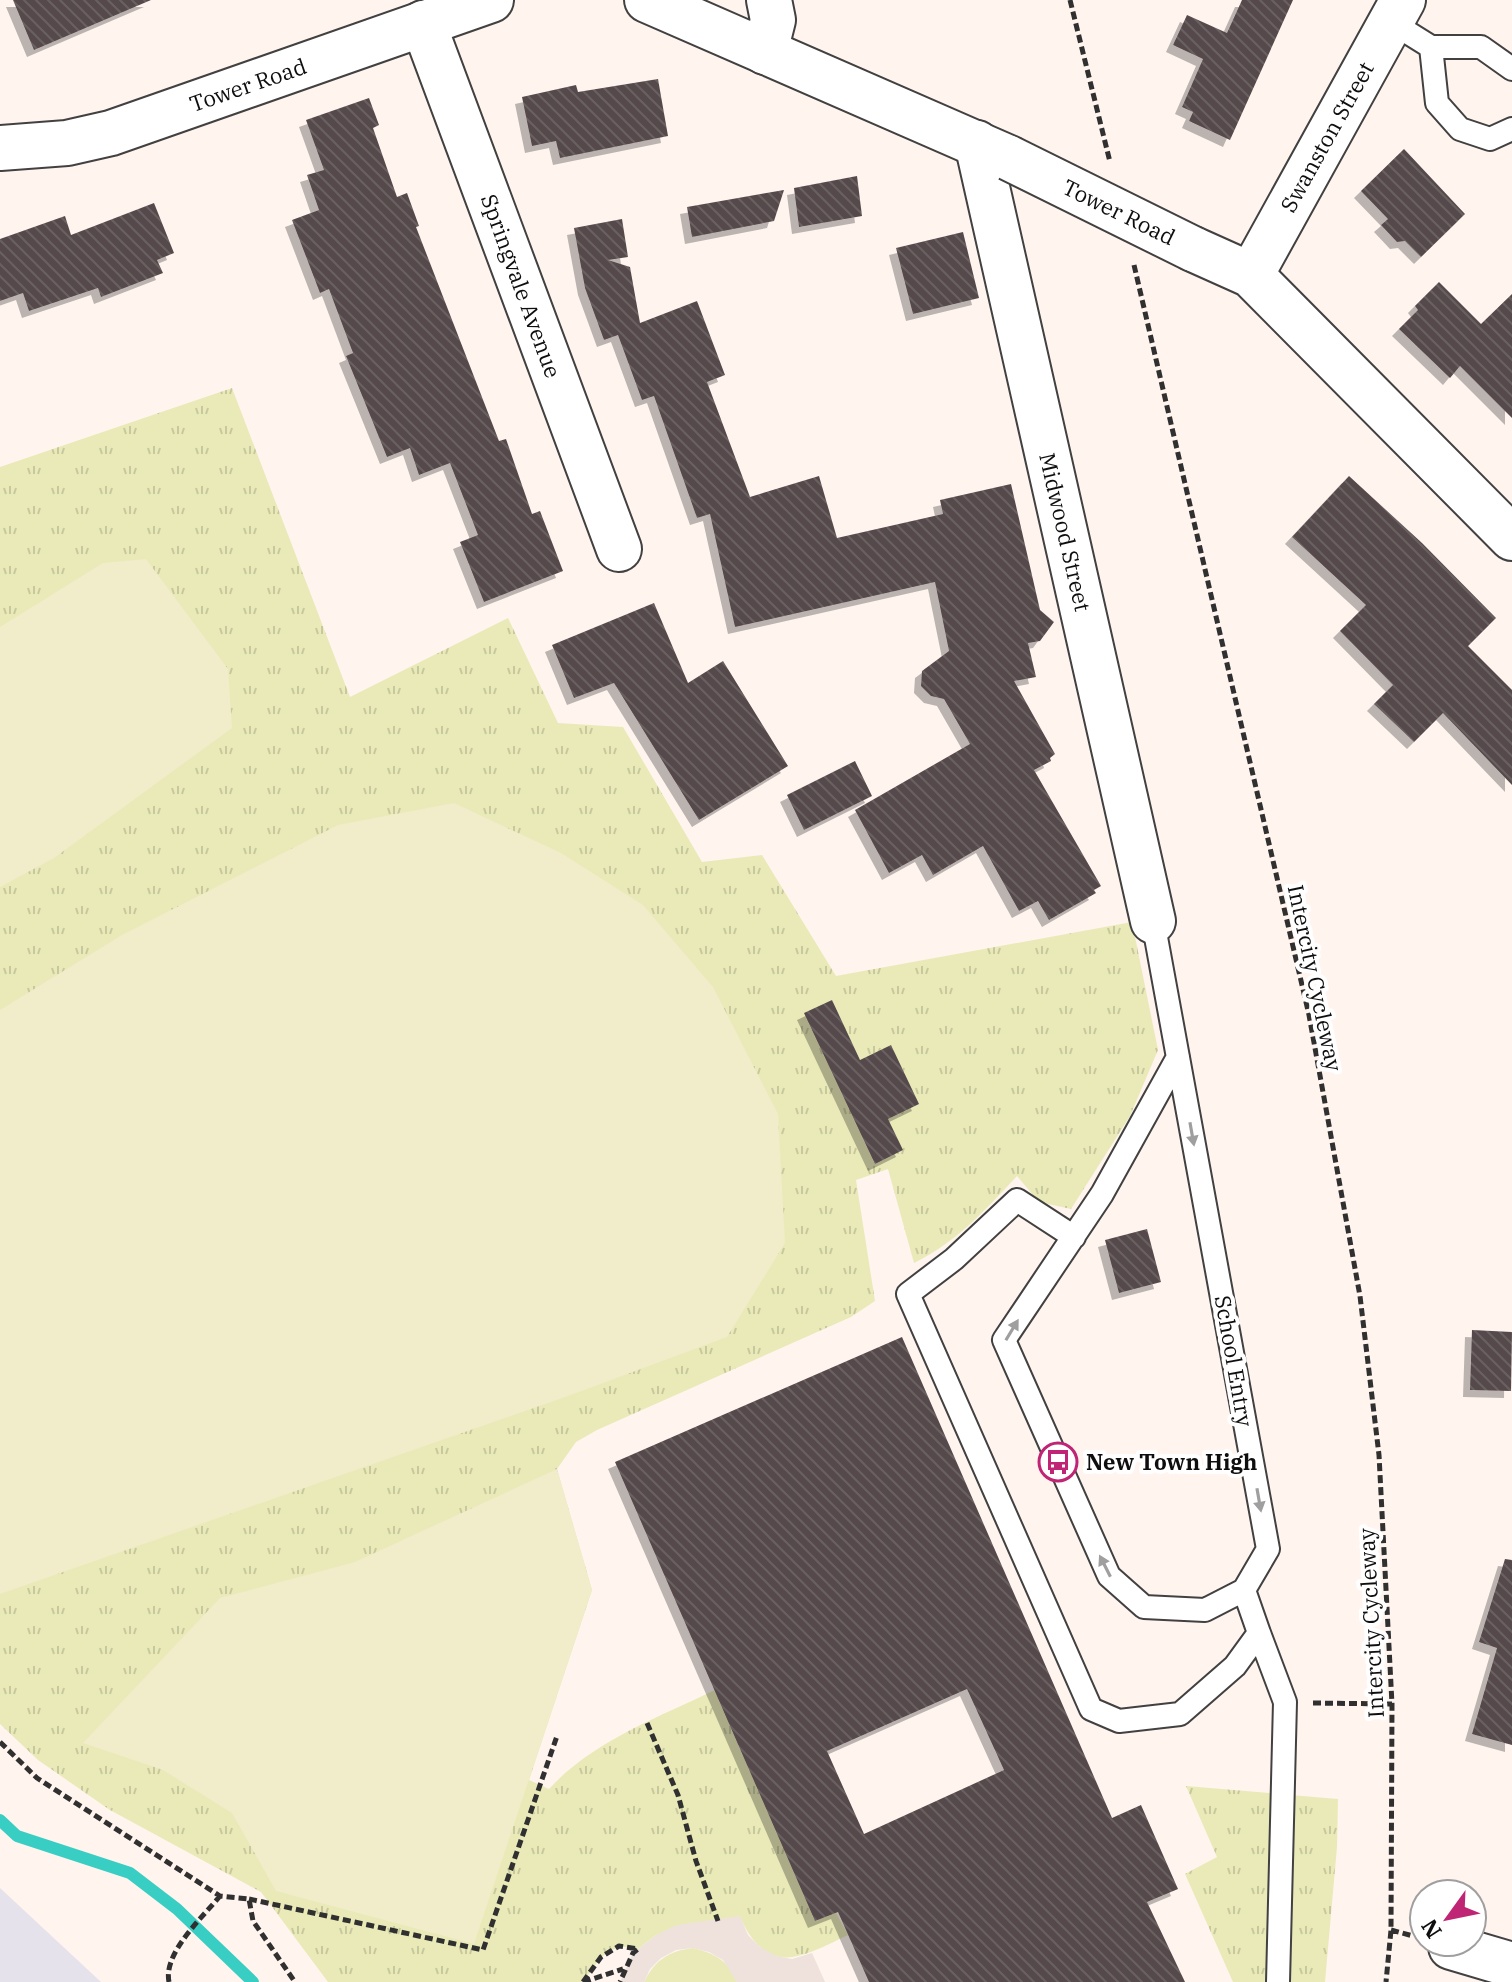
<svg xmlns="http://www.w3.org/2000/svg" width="1512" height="1982" viewBox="0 0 1512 1982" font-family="'IBM Plex Serif',serif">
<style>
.industrial{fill:#e6e2ec}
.grass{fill:url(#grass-tufts)}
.park{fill:#e9eab8}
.pitch{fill:#f1ecc9}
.plaza{fill:#efe2dd}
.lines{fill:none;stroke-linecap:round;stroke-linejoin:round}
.stream{stroke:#39cec3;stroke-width:12}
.building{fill:url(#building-back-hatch);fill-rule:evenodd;filter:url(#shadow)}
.service-casing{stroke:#414141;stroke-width:26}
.minor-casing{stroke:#414141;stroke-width:48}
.tertiary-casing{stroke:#414141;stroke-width:48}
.path{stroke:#303030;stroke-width:5;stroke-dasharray:8 4;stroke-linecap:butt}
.service{stroke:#fff;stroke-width:22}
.minor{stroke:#fff;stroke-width:44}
.tertiary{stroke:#fff;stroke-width:44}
.tertiary-bridge-casing{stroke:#414141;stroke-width:48;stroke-linecap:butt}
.tertiary-bridge{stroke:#fff;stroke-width:44}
.oneway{fill:#9f9f9f}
.labels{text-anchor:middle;stroke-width:8;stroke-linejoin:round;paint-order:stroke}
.street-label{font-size:22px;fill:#0e0e0e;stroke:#fff}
.poi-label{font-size:22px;font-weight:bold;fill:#0e0e0e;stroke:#fff;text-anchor:start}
</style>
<defs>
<pattern id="grass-tufts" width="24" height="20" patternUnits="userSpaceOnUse" patternTransform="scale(2)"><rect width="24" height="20" fill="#e9eab8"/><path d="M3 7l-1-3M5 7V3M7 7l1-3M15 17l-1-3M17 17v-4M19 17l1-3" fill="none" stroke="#c7c89d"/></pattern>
<pattern id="building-back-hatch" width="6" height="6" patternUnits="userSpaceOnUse" patternTransform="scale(2)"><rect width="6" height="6" fill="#564a4b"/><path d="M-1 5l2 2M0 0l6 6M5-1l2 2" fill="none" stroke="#696061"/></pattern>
<filter id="shadow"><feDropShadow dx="-7" dy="7" stdDeviation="0" flood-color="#0004"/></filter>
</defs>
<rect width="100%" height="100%" fill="#fff4ee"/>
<path class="industrial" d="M 0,1888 L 101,1982 L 0,1982 Z"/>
<path class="grass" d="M 232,388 L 350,697 L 508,618 L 558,723 L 623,727 L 702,862 L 762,855 L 836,976 L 1132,922 L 1158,1050 L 1130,1116 L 1071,1209 L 1039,1202 L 1017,1176 C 986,1209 956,1243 914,1263 L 888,1169 L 856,1180 L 875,1301 L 851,1317 L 597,1430 L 576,1442 L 557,1469 L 592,1590 L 529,1780 L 549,1789 C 593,1741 657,1718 715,1690 L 848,1935 C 800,1958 768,1978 740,1917 L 656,1935 L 638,1949 L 619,1946 L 601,1957 L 583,1982 L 328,1982 L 261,1892 L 110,1810 L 38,1760 L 0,1724 L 0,467 Z
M 1186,1786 L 1338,1799 L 1337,1847 L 1325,1982 L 1233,1982 L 1185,1874 L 1217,1857 Z"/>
<path class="park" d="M 693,1948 C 714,1953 729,1961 737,1982 L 644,1982 C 655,1960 669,1951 693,1948 Z"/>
<path class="pitch" d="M 146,559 L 228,669 L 232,728 L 54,858 L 0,887 L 0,627 L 103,563 Z
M 454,803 L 561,853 L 643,905 L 713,987 L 778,1114 L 785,1243 L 727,1337 L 568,1396 L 0,1594 L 0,1010 L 122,935 L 338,825 Z
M 557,1469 L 592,1590 L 474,1944 L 276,1891 L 232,1813 L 163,1770 L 83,1743 L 220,1598 L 355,1562 Z"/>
<path class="plaza" d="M 740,1916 L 748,1935 L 760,1947 L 776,1956 L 792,1959 L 812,1953 L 825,1982 L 737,1982 L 723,1960 L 709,1952 L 693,1948 L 676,1950 L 661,1958 L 650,1969 L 644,1982 L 620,1982 L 633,1953 L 656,1935 L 677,1925 Z"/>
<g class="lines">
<path class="stream" d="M 0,1820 L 17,1836 L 130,1873 L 177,1909 L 253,1982"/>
</g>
<path class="building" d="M 13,0 L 151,0 L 34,50 Z
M 1242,0 L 1293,0 L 1230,140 L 1189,121 L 1193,112 L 1182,107 L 1203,59 L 1173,45 L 1187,15 L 1227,33 Z
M 658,79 L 668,136 L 560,158 L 556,141 L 532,146 L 522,97 L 576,85 L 578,92 Z
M 369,98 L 379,125 L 373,128 L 397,197 L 407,193 L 419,226 L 416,227 L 499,441 L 506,439 L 532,514 L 540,511 L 563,571 L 484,602 L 460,542 L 478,535 L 450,463 L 419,475 L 410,448 L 387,457 L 346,356 L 353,353 L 329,289 L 320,293 L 292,220 L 319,210 L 307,175 L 324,170 L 306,120 Z
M 1404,149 L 1465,214 L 1421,257 L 1405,241 L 1397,242 L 1381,225 L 1388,219 L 1361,191 Z
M 857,176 L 862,216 L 799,227 L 794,188 Z
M 784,190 L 774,221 L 692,237 L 687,207 Z
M 154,203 L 174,253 L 157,260 L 163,273 L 101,297 L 98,288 L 29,311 L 23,293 L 0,301 L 0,239 L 65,216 L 71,235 Z
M 622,219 L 628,257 L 608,260 L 630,267 L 640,323 L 697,301 L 725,375 L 707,382 L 750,497 L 819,476 L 837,538 L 943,514 L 940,500 L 1011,484 L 1040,610 L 1054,622 L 1040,641 L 1028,643 L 1036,677 L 1014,681 L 1055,754 L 1050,758 L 1051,761 L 1034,770 L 1101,886 L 1094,890 L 1096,893 L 1049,920 L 1038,901 L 1019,911 L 983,846 L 933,875 L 922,855 L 889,873 L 855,810 L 970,744 L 944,699 L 931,696 L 921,686 L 922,671 L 949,651 L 935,582 L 735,627 L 710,514 L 697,518 L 654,396 L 642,400 L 618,335 L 604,340 L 585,288 L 574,228 Z
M 963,232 L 979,298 L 913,314 L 896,248 Z
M 1439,282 L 1481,324 L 1512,294 L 1512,418 L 1460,366 L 1450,378 L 1399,329 L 1418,310 L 1415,306 Z
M 1349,476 L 1422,543 L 1496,618 L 1468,646 L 1512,690 L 1512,785 L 1443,713 L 1414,742 L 1374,704 L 1393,685 L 1340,631 L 1366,605 L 1292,537 Z
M 654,603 L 688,683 L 723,661 L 788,766 L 699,820 L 614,683 L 574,698 L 552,645 Z
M 855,761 L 872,796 L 804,830 L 787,795 Z
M 832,1000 L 860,1060 L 891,1045 L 919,1104 L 888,1119 L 903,1150 L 875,1164 L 804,1013 Z
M 1147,1229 L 1161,1282 L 1119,1293 L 1105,1240 Z
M 1472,1330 L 1512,1332 L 1511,1391 L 1470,1390 Z
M 902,1337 L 1112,1818 L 1141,1805 L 1178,1889 L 1147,1902 L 1185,1982 L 869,1982 L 838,1912 L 815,1921 L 615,1462 ZM 967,1689 L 1004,1770 L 864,1834 L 827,1751 Z
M 1505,1559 L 1512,1560 L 1512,1745 L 1472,1734 L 1497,1648 L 1479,1642 Z"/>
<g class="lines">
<defs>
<path id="service" d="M 1391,22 L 1431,47 L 1481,47 L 1512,69
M 1431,47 L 1437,103 L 1460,129 L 1490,139 L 1512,129
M 1153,921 L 1268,1549 L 1244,1590 L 1205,1610 L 1144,1607 L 1109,1576 L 1004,1340 L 1102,1194 L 1178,1057
M 1074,1237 L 1017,1200 L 954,1259 L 908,1294 L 1091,1709 L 1119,1721 L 1180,1714 L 1235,1666 L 1259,1633 L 1244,1590
M 1259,1633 L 1285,1702 L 1278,1982"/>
<path id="minor" d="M 423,23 L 619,549
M 765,52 L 773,20 L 769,0
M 977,143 L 1153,921
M 1251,275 L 1403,0
M 1451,1947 L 1512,1965"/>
<path id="tertiary" d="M 647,0 L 1009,158
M 0,148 L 67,143 L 111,133 L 491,0
M 1193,249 L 1251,275 L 1512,538"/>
</defs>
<use href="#service" class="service-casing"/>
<use href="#minor" class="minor-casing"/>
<use href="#tertiary" class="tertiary-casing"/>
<path class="path" d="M 1070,0 L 1110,162
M 1134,265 L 1309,1015 L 1360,1296 L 1379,1455 L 1392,1704 L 1391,1930 L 1386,1982
M 1313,1703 L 1392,1704
M 647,1723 L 678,1795 L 696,1861 L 718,1921
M 0,1742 L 37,1778 L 220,1896 L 249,1899 L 253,1921 L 295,1982
M 249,1899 L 483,1950 L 557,1736
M 1391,1930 L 1413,1936
M 169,1982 C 163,1953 202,1918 220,1896
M 583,1982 L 601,1957 L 619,1946 L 638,1949 L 633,1953 L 620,1982
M 583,1982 L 623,1969"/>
<use href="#service" class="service"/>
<use href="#minor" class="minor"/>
<use href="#tertiary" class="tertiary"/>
<defs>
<path id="tertiary-bridge" d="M 1009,158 L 1193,249"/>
</defs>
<use href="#tertiary-bridge" class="tertiary-bridge-casing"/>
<use href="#tertiary-bridge" class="tertiary-bridge"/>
</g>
<defs><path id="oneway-solid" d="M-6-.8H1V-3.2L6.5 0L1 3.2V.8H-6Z" transform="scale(2)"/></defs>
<g class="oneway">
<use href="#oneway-solid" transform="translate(1192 1134) rotate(80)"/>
<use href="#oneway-solid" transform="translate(1012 1330) rotate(-59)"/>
<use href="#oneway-solid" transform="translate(1259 1500) rotate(80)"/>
<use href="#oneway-solid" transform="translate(1105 1566) rotate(-117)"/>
</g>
<defs>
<symbol id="bus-ring" viewBox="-11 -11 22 22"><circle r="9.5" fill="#fff" stroke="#bf2475" stroke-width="1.5"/><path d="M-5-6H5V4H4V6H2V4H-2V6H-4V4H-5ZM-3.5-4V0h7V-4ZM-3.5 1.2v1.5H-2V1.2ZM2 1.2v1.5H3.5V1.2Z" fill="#bf2475"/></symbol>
</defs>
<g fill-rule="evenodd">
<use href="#bus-ring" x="1036" y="1440" width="44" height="44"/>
</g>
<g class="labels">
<g class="street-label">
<text transform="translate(248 85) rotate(-19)" y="8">Tower Road</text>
<text transform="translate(1327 137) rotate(-61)" y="8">Swanston Street</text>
<text transform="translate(1119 212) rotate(26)" y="8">Tower Road</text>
<text transform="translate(521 286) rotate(70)" y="8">Springvale Avenue</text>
<text transform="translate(1065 532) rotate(77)" y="8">Midwood Street</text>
<text transform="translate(1315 978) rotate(78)" y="8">Intercity Cycleway</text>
<text transform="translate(1234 1361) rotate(80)" y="8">School Entry</text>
<text transform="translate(1371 1623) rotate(-93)" y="8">Intercity Cycleway</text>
</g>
<g class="poi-label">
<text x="1086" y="1470">New Town High</text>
</g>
</g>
<g transform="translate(1448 1918) rotate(237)"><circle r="38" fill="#ffffff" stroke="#9f9f9f" stroke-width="2"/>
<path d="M0-6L14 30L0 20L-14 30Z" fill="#bf2475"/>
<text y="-12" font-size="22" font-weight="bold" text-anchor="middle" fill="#0e0e0e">N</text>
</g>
</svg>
